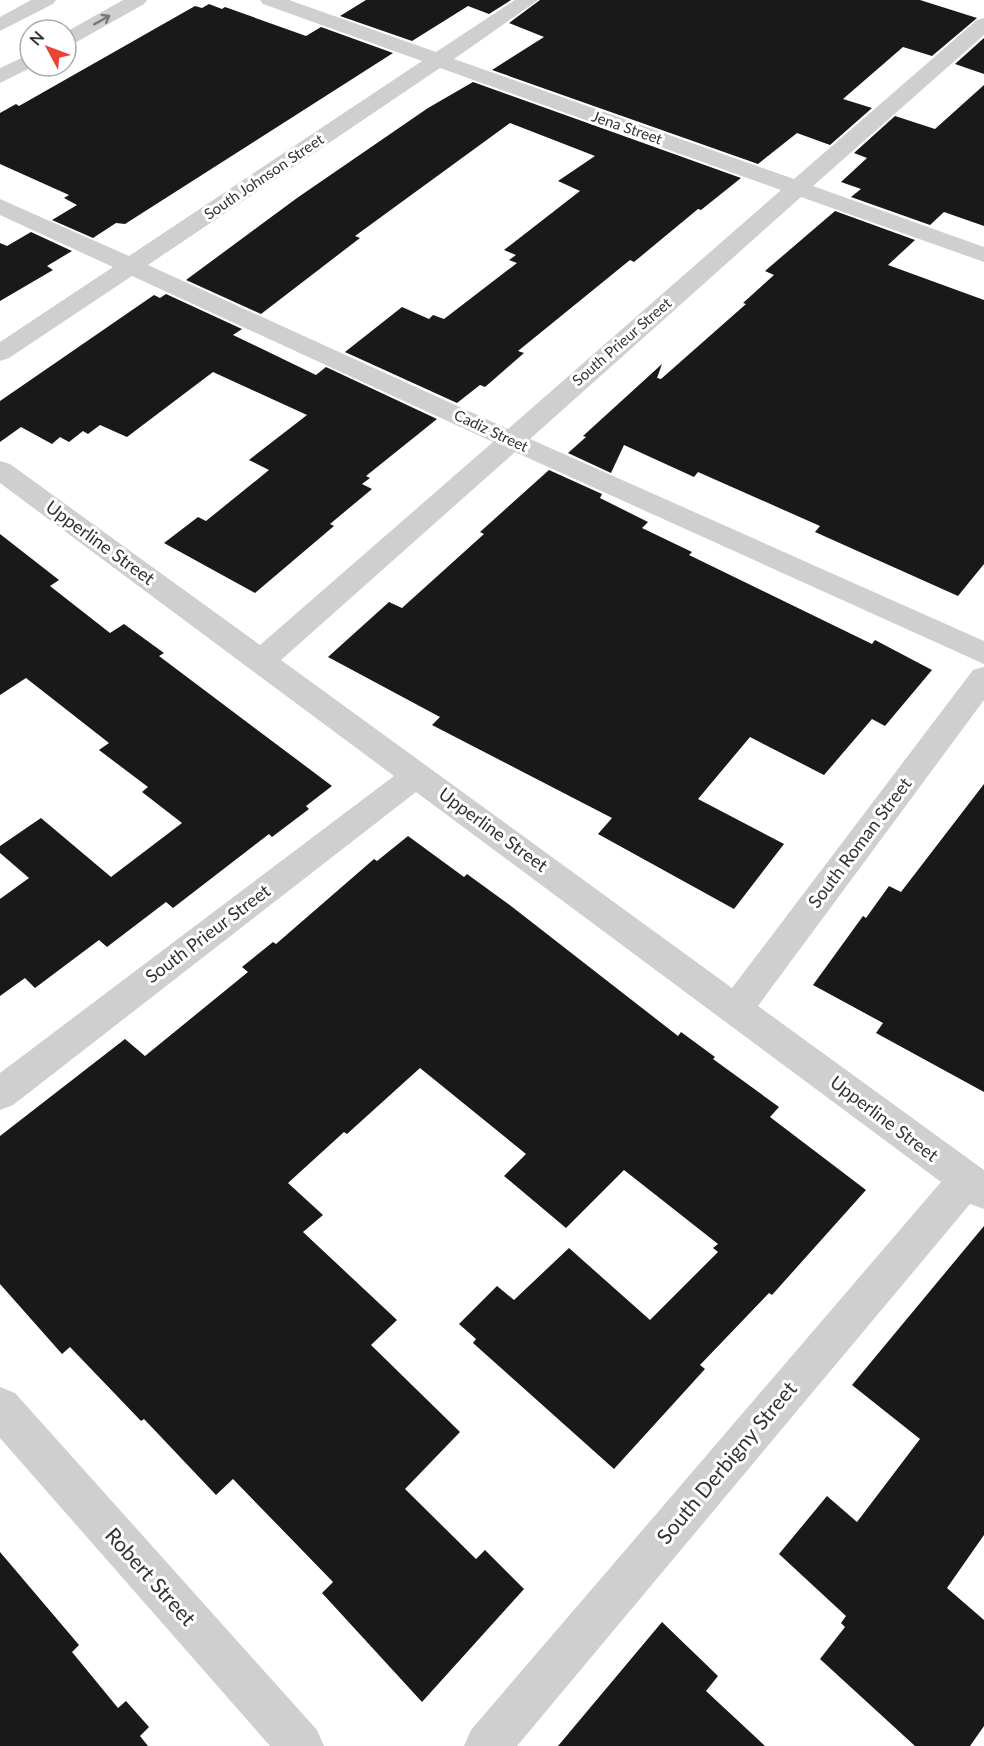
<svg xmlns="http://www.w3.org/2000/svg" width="984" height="1746" viewBox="0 0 984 1746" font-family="Lato,sans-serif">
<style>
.building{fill:#191919}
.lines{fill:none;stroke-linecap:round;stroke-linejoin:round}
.minor{fill:#cfcfcf;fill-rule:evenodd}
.oneway{stroke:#797979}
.labels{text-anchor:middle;stroke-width:6;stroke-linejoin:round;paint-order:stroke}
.far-street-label{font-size:15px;fill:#323232;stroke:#fff}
.street-label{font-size:18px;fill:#323232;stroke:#fff}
.near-street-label{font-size:21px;fill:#323232;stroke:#fff}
</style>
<rect width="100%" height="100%" fill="#fff"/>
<path class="building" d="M 366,0 L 511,0 L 489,14 L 468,6 L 412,41 L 340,16 Z
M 540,0 L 920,0 L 977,18 L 932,56 L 903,47 L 843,99 L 872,108 L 830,145 L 797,133 L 758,164 L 492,70 L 544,37 L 509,23 Z
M 209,4 L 222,9 L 225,7 L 306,36 L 321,27 L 393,53 L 125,224 L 116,223 L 93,238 L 52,220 L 77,205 L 64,198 L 69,195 L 0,164 L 0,113 L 16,104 L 19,106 L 195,6 L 202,8 Z
M 984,38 L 984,74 L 955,64 Z
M 473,82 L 741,178 L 701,210 L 698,209 L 634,262 L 630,260 L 518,351 L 524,353 L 485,387 L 480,385 L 457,403 L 345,352 L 402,307 L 429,319 L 433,315 L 444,319 L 517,263 L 509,260 L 516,255 L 504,250 L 580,191 L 558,181 L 595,156 L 510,123 L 355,236 L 360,238 L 261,314 L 186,280 L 297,198 L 428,108 Z
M 984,85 L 984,226 L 944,212 L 930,225 L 851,197 L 861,189 L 841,182 L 867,158 L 854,153 L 895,116 L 935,129 Z
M 835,211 L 915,240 L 888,265 L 984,300 L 984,564 L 958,596 L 815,532 L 820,526 L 698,472 L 694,477 L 624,445 L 611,473 L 568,453 L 586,437 L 583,436 L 662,364 L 657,378 L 661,379 L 746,304 L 743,303 L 774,275 L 765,271 Z
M 31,232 L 72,251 L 47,266 L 53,270 L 0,301 L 0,243 L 7,246 Z
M 166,294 L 242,329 L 233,335 L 316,375 L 326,367 L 437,419 L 366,476 L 370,478 L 362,484 L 372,489 L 330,524 L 334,526 L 255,593 L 164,543 L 198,517 L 206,521 L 269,470 L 249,460 L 307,415 L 213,372 L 127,437 L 100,425 L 88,434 L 83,431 L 69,442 L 60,437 L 52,444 L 21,427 L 0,442 L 0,401 L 154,295 L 160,298 Z
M 549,470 L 602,494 L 600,498 L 648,522 L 642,528 L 692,552 L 689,555 L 872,644 L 875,640 L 932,670 L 885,726 L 872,719 L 824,775 L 750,737 L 698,799 L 784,844 L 734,909 L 598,834 L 612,818 L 432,725 L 440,717 L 328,657 L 389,602 L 402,608 L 484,534 L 480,532 Z
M 0,534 L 59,580 L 50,586 L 110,633 L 124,624 L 164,653 L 159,656 L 332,786 L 306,806 L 309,809 L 272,837 L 269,834 L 173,908 L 166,902 L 107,947 L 99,940 L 35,988 L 25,978 L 0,996 L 0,899 L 29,878 L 0,853 L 0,846 L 41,818 L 111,877 L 182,823 L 142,792 L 148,787 L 99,750 L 109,743 L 26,678 L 0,695 Z
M 984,784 L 984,1092 L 876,1033 L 883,1023 L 813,985 L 863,916 L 866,918 L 889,886 L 901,892 Z
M 408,836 L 464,877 L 467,874 L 511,906 L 678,1036 L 681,1032 L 715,1057 L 713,1059 L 779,1107 L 770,1117 L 866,1190 L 772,1295 L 769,1293 L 700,1365 L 705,1369 L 614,1469 L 473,1343 L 476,1339 L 459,1324 L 497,1286 L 514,1300 L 569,1248 L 650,1320 L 718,1252 L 713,1248 L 718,1244 L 624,1170 L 566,1228 L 504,1176 L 526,1154 L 420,1068 L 347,1134 L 344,1132 L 288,1183 L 323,1215 L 303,1232 L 397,1320 L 371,1345 L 460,1432 L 405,1489 L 476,1559 L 485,1550 L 524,1589 L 422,1702 L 322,1593 L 333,1582 L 233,1479 L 216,1495 L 144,1419 L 141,1421 L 70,1347 L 62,1354 L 0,1284 L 0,1136 L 125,1039 L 145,1056 L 248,972 L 242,967 L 273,942 L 276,944 L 374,859 L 377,861 Z
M 984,1226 L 984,1535 L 947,1588 L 984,1620 L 984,1726 L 970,1746 L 915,1746 L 820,1659 L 845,1627 L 841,1623 L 846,1616 L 779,1554 L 827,1496 L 857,1522 L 920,1439 L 852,1385 Z
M 0,1552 L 79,1645 L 72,1652 L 118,1708 L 126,1701 L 149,1727 L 140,1736 L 148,1746 L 0,1746 Z
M 662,1622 L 718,1676 L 706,1691 L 765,1746 L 558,1746 Z"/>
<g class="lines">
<path class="minor" d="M 31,0 L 56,0 L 53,4 L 0,31 L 0,17 Z
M 123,0 L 147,0 L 144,4 L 73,44 L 66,46 L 66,32 Z
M 260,0 L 289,0 L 436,52 L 515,0 L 538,0 L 454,59 L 794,179 L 977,20 L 984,18 L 984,35 L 813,186 L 984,247 L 984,262 L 801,197 L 530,439 L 984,641 L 984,664 L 515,452 L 281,660 L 732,988 L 973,670 L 984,667 L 984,700 L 758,1006 L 984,1170 L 984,1209 L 970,1204 L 517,1746 L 464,1746 L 471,1730 L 941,1182 L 416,792 L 13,1105 L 0,1110 L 0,1073 L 394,776 L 0,483 L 0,461 L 10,464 L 260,645 L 493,442 L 132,276 L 9,358 L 0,361 L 0,342 L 113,267 L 0,215 L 0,199 L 129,256 L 422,61 L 263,4 ZM 440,68 L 781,190 L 508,429 L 148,265 Z
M 30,54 L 30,66 L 34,66 L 0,83 L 0,68 Z
M 0,1387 L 15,1393 L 317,1730 L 324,1746 L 270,1746 L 0,1438 Z"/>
</g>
<defs><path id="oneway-shaft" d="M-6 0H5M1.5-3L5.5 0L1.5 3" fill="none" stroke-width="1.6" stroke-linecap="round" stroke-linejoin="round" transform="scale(1.5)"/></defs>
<use class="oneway" href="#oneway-shaft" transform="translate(102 20) rotate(-29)"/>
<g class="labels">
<g class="far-street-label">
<text transform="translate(627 128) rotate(19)" y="5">Jena Street</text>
<text transform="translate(264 177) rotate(-34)" y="5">South Johnson Street</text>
<text transform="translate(622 342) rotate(-41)" y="5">South Prieur Street</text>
<text transform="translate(491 431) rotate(25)" y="5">Cadiz Street</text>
</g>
<g class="street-label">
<text transform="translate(100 543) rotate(36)" y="6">Upperline Street</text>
<text transform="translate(493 830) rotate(36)" y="6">Upperline Street</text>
<text transform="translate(860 843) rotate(-53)" y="6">South Roman Street</text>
<text transform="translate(208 934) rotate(-37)" y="6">South Prieur Street</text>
<text transform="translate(884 1119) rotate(37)" y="6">Upperline Street</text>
</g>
<g class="near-street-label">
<text transform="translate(727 1463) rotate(-50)" y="7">South Derbigny Street</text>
<text transform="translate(150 1577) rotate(48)" y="7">Robert Street</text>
</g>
</g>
<g transform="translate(48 48) rotate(311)"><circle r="28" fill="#ffffff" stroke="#adadad" stroke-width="1.5"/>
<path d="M0-4.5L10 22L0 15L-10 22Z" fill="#e94333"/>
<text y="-9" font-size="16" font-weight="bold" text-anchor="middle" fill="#323232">N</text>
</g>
</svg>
